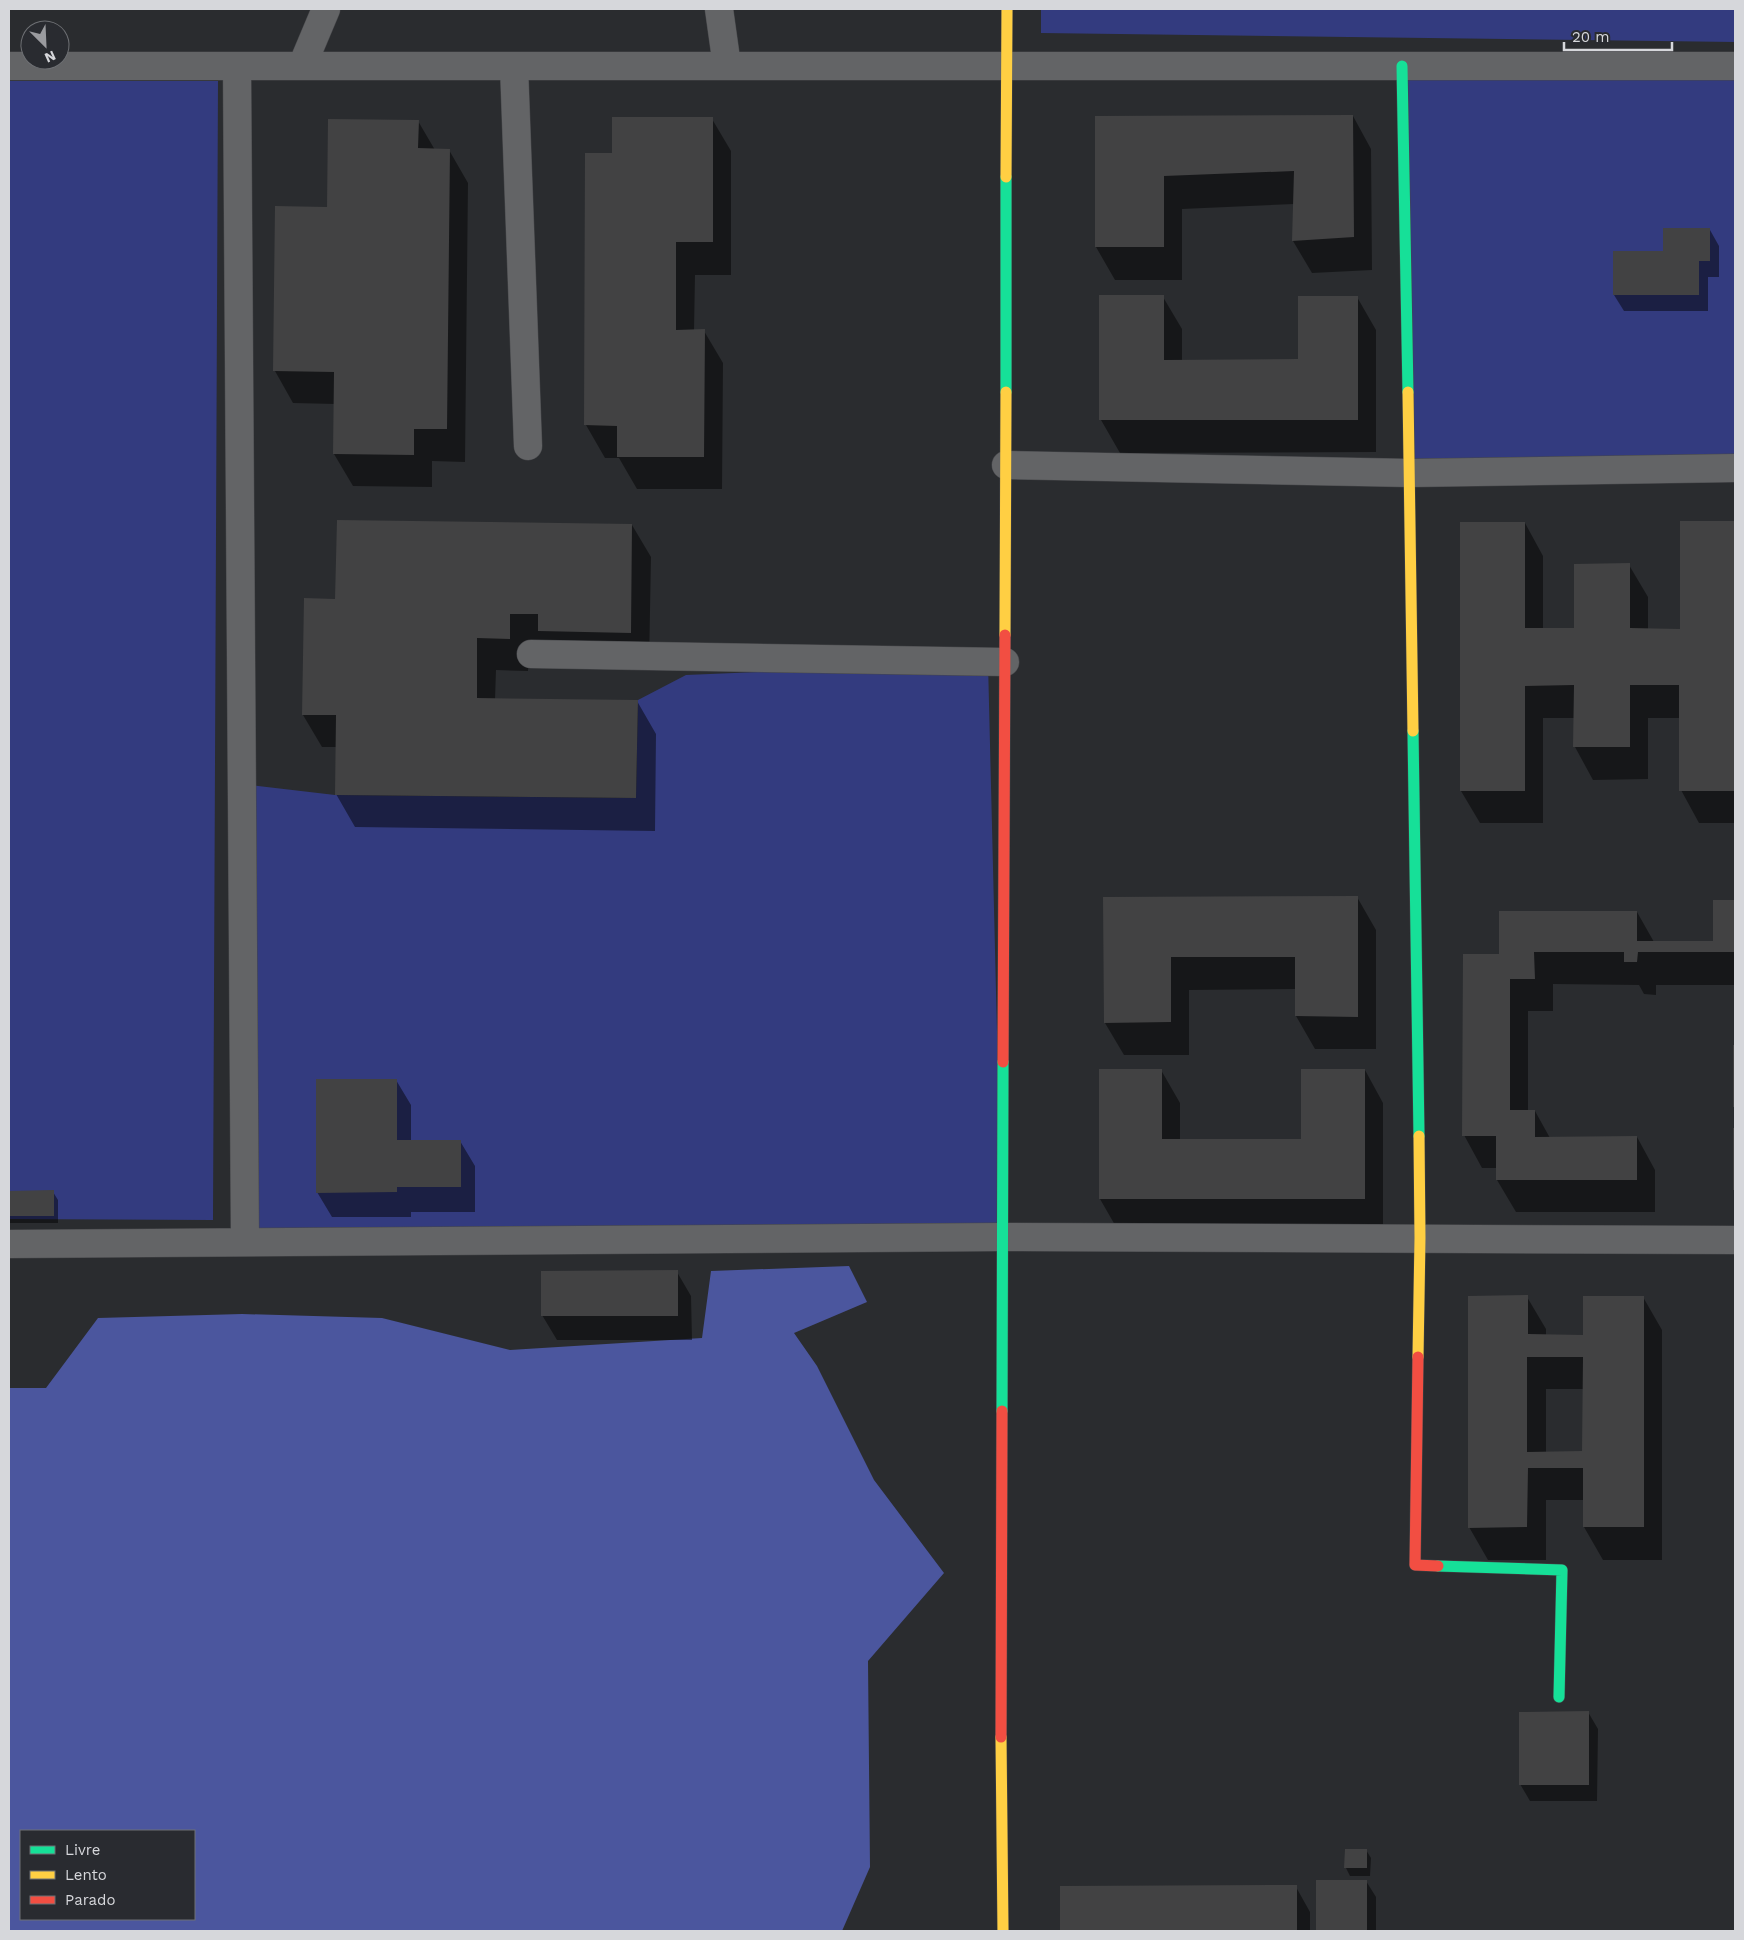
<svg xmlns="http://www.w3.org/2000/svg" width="1744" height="1940" viewBox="0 0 1744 1940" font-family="'Work Sans',sans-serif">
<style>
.green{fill:#333b7f}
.forest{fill:#4b569e;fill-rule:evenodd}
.shadow{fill:#0007;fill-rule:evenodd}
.building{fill:#424243;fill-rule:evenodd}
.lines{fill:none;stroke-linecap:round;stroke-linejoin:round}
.street-casing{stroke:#46474a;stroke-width:29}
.fast-casing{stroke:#46474a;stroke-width:12}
.slow-casing{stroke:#46474a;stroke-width:12}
.jam-casing{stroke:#46474a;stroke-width:12}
.street{stroke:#636466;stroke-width:28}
.fast{stroke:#16e098;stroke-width:11}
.slow{stroke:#ffcf43;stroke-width:11}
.jam{stroke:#f24e42;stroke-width:11}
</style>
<rect width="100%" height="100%" fill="#2a2c2f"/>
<path class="green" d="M 1041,9 L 1735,9 L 1735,42 L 1041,33 Z
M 1402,66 L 1735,66 L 1735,468 L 1410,473 Z
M 9,81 L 218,81 L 213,1220 L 9,1219 Z
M 988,662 L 1002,1237 L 245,1242 L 242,784 L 335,795 L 636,798 L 638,700 L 686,675 Z"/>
<path class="forest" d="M 849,1266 L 867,1302 L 794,1333 L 817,1366 L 874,1480 L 944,1573 L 868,1661 L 870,1867 L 842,1931 L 9,1931 L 9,1388 L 46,1388 L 98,1318 L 242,1314 L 382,1318 L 510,1350 L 702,1338 L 711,1271 ZM 21,1831 L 194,1831 L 194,1919 L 21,1919 Z"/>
<path class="shadow" d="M 9,9 L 10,9 L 9,81 Z
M 1353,116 L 1371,149 L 1372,270 L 1312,273 L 1293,241 L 1294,204 L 1182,209 L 1182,280 L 1115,280 L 1096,247 L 1096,117 Z
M 712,119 L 731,151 L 731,275 L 695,275 L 694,331 L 704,331 L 723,363 L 722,489 L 637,489 L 619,458 L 605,458 L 586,425 L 613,154 Z
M 418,121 L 435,150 L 449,150 L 468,183 L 465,462 L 432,461 L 432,487 L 353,486 L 334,454 L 335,404 L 293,403 L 275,371 L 328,208 Z
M 1710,230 L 1719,246 L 1719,277 L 1708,277 L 1708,311 L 1624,311 L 1614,295 L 1665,252 Z
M 1101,297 L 1163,297 L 1182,329 L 1182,361 L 1299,360 L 1357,297 L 1376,330 L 1376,452 L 1120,453 L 1101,420 Z
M 1681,522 L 1735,522 L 1735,823 L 1699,823 L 1681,790 L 1681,718 L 1648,718 L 1648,779 L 1593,780 L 1575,747 L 1575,718 L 1543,718 L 1543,823 L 1480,823 L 1461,791 L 1525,523 L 1543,556 L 1543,630 L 1575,629 L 1629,565 L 1648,597 L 1648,630 L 1681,630 Z
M 632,525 L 651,557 L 649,665 L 529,646 L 528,671 L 496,670 L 495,700 L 637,701 L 656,734 L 655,831 L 355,827 L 336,794 L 337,747 L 322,747 L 303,715 L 336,600 Z
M 1357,897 L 1376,930 L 1376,1049 L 1315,1049 L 1296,1016 L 1296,989 L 1189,990 L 1189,1055 L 1124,1055 L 1105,1023 L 1105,898 Z
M 1715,902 L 1735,902 L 1735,985 L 1656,985 L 1656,995 L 1644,994 L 1639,985 L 1553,984 L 1553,1011 L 1528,1011 L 1528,1111 L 1535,1111 L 1550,1138 L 1637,1137 L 1655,1170 L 1655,1212 L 1516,1212 L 1497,1180 L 1497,1168 L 1482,1168 L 1464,1135 L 1500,955 L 1637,912 L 1654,942 L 1715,942 Z
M 1734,1046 L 1735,1046 L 1735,1108 L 1734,1106 Z
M 1161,1070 L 1180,1103 L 1180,1140 L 1302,1140 L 1365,1070 L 1383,1103 L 1383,1231 L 1119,1232 L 1100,1199 Z
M 396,1080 L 411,1105 L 411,1141 L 460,1141 L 475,1166 L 475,1212 L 411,1212 L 411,1217 L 332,1217 L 317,1192 Z
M 1734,1129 L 1735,1129 L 1735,1192 L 1734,1190 Z
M 9,1192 L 53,1192 L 58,1200 L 58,1223 L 9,1223 Z
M 677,1272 L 691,1296 L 692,1340 L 557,1340 L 542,1315 Z
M 1527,1297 L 1546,1329 L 1546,1336 L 1584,1336 L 1643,1297 L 1662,1330 L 1662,1560 L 1603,1560 L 1584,1527 L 1584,1500 L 1546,1500 L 1546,1560 L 1488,1560 L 1469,1527 ZM 1546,1389 L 1584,1389 L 1584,1453 L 1546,1453 Z
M 1588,1712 L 1598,1729 L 1597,1801 L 1530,1801 L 1520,1784 Z
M 1366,1850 L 1371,1858 L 1370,1876 L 1350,1876 L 1346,1868 Z
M 1317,1881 L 1366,1881 L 1376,1897 L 1376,1931 L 1317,1931 Z
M 1061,1887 L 1296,1887 L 1310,1912 L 1310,1931 L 1061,1931 Z"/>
<path class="building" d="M 1353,115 L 1354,237 L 1292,241 L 1294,171 L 1164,176 L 1164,247 L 1095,247 L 1095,116 Z
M 612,117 L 713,117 L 713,242 L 676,242 L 676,330 L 705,329 L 704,457 L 617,457 L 617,426 L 584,425 L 585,153 L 612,153 Z
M 328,119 L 419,120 L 418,148 L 450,149 L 447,429 L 414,429 L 414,455 L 333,454 L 334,372 L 273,371 L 275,206 L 327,207 Z
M 1663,228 L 1710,228 L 1710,261 L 1699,261 L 1699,295 L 1613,295 L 1613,251 L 1663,251 Z
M 1099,295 L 1164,295 L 1164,360 L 1298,359 L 1298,296 L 1358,296 L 1358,420 L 1099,420 Z
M 337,520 L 632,524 L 631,633 L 538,631 L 538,614 L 510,614 L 510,639 L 477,638 L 477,698 L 638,700 L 636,798 L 335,795 L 336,715 L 302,715 L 304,598 L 335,599 Z
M 1680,521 L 1735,521 L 1735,791 L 1679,791 L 1679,685 L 1630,685 L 1630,747 L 1573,747 L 1574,685 L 1525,686 L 1525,791 L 1460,791 L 1460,522 L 1525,522 L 1525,628 L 1574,628 L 1574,564 L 1630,563 L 1630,628 L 1680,629 Z
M 1358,896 L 1358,1017 L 1295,1016 L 1295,957 L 1171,957 L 1171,1022 L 1104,1023 L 1103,897 Z
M 1713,900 L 1735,900 L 1735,952 L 1638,952 L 1637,962 L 1624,962 L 1624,952 L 1534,952 L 1535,979 L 1510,979 L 1510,1110 L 1535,1110 L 1535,1137 L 1637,1136 L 1637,1180 L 1496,1180 L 1496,1136 L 1462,1136 L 1463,954 L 1499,954 L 1499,911 L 1637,911 L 1637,941 L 1713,941 Z
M 1733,1045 L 1735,1045 L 1735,1107 L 1733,1107 Z
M 1099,1069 L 1162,1069 L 1162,1139 L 1301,1139 L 1301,1069 L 1365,1069 L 1365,1199 L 1099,1199 Z
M 316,1079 L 397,1079 L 397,1140 L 461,1140 L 461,1187 L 397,1187 L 397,1192 L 316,1193 Z
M 1733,1128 L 1735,1128 L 1735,1190 L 1733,1190 Z
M 54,1190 L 54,1216 L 9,1216 L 9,1191 Z
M 678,1270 L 678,1316 L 541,1316 L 541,1271 Z
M 1528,1295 L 1528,1334 L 1583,1335 L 1583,1296 L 1644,1296 L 1644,1527 L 1583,1527 L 1583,1468 L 1528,1468 L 1527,1527 L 1468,1528 L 1468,1296 ZM 1527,1357 L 1583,1357 L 1582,1451 L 1527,1452 Z
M 1589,1711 L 1589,1785 L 1519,1785 L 1519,1712 Z
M 1345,1849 L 1367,1849 L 1367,1868 L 1344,1868 Z
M 1316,1880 L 1367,1880 L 1367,1931 L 1316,1931 Z
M 1297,1885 L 1297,1931 L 1060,1931 L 1060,1886 Z"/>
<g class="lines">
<defs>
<path id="street" d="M 719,9 L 727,66
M 9,66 L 1735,66
M 237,66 L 245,1242
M 302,66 L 326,9
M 514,66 L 528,446
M 1006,465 L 1410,473 L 1735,468
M 531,654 L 1005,662
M 9,1244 L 1002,1237 L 1735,1240"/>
<path id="fast" d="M 1402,66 L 1408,392
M 1006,392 L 1006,177
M 1413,731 L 1419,1136
M 1002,1411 L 1003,1062
M 1438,1566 L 1562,1570 L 1559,1697"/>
<path id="slow" d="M 1006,177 L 1007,9
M 1408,392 L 1413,731
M 1005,635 L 1006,392
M 1418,1357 L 1420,1238 L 1419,1136
M 1001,1737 L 1003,1931"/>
<path id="jam" d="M 1003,1062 L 1005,635
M 1418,1357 L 1415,1565 L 1438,1566
M 1001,1737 L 1002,1411"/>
</defs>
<use href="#street" class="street-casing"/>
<use href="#fast" class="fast-casing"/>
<use href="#slow" class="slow-casing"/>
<use href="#jam" class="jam-casing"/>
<use href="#street" class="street"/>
<use href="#fast" class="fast"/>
<use href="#slow" class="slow"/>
<use href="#jam" class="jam"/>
</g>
<rect width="1744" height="1940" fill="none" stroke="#d6d7db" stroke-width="20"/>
<rect x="20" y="1830" width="175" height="90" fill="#292b30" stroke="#6e7074"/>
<rect x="30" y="1846" width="25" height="8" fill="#16e098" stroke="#6e7074"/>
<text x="65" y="1855" font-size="15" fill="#d6d7db">Livre</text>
<rect x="30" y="1871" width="25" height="8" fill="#ffcf43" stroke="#6e7074"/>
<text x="65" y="1880" font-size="15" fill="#d6d7db">Lento</text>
<rect x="30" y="1896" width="25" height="8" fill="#f24e42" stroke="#6e7074"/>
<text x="65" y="1905" font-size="15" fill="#d6d7db">Parado</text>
<g transform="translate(45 45) rotate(156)"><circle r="24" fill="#292b30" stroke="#6e7074"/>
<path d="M0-4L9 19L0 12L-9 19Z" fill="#9a9b9f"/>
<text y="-8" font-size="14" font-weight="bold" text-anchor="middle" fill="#d6d7db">N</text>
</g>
<path d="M1564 42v8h108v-8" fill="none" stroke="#d6d7db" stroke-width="2.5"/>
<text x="1572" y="42" font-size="15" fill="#d6d7db" stroke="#292b30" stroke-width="4" paint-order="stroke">20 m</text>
</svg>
